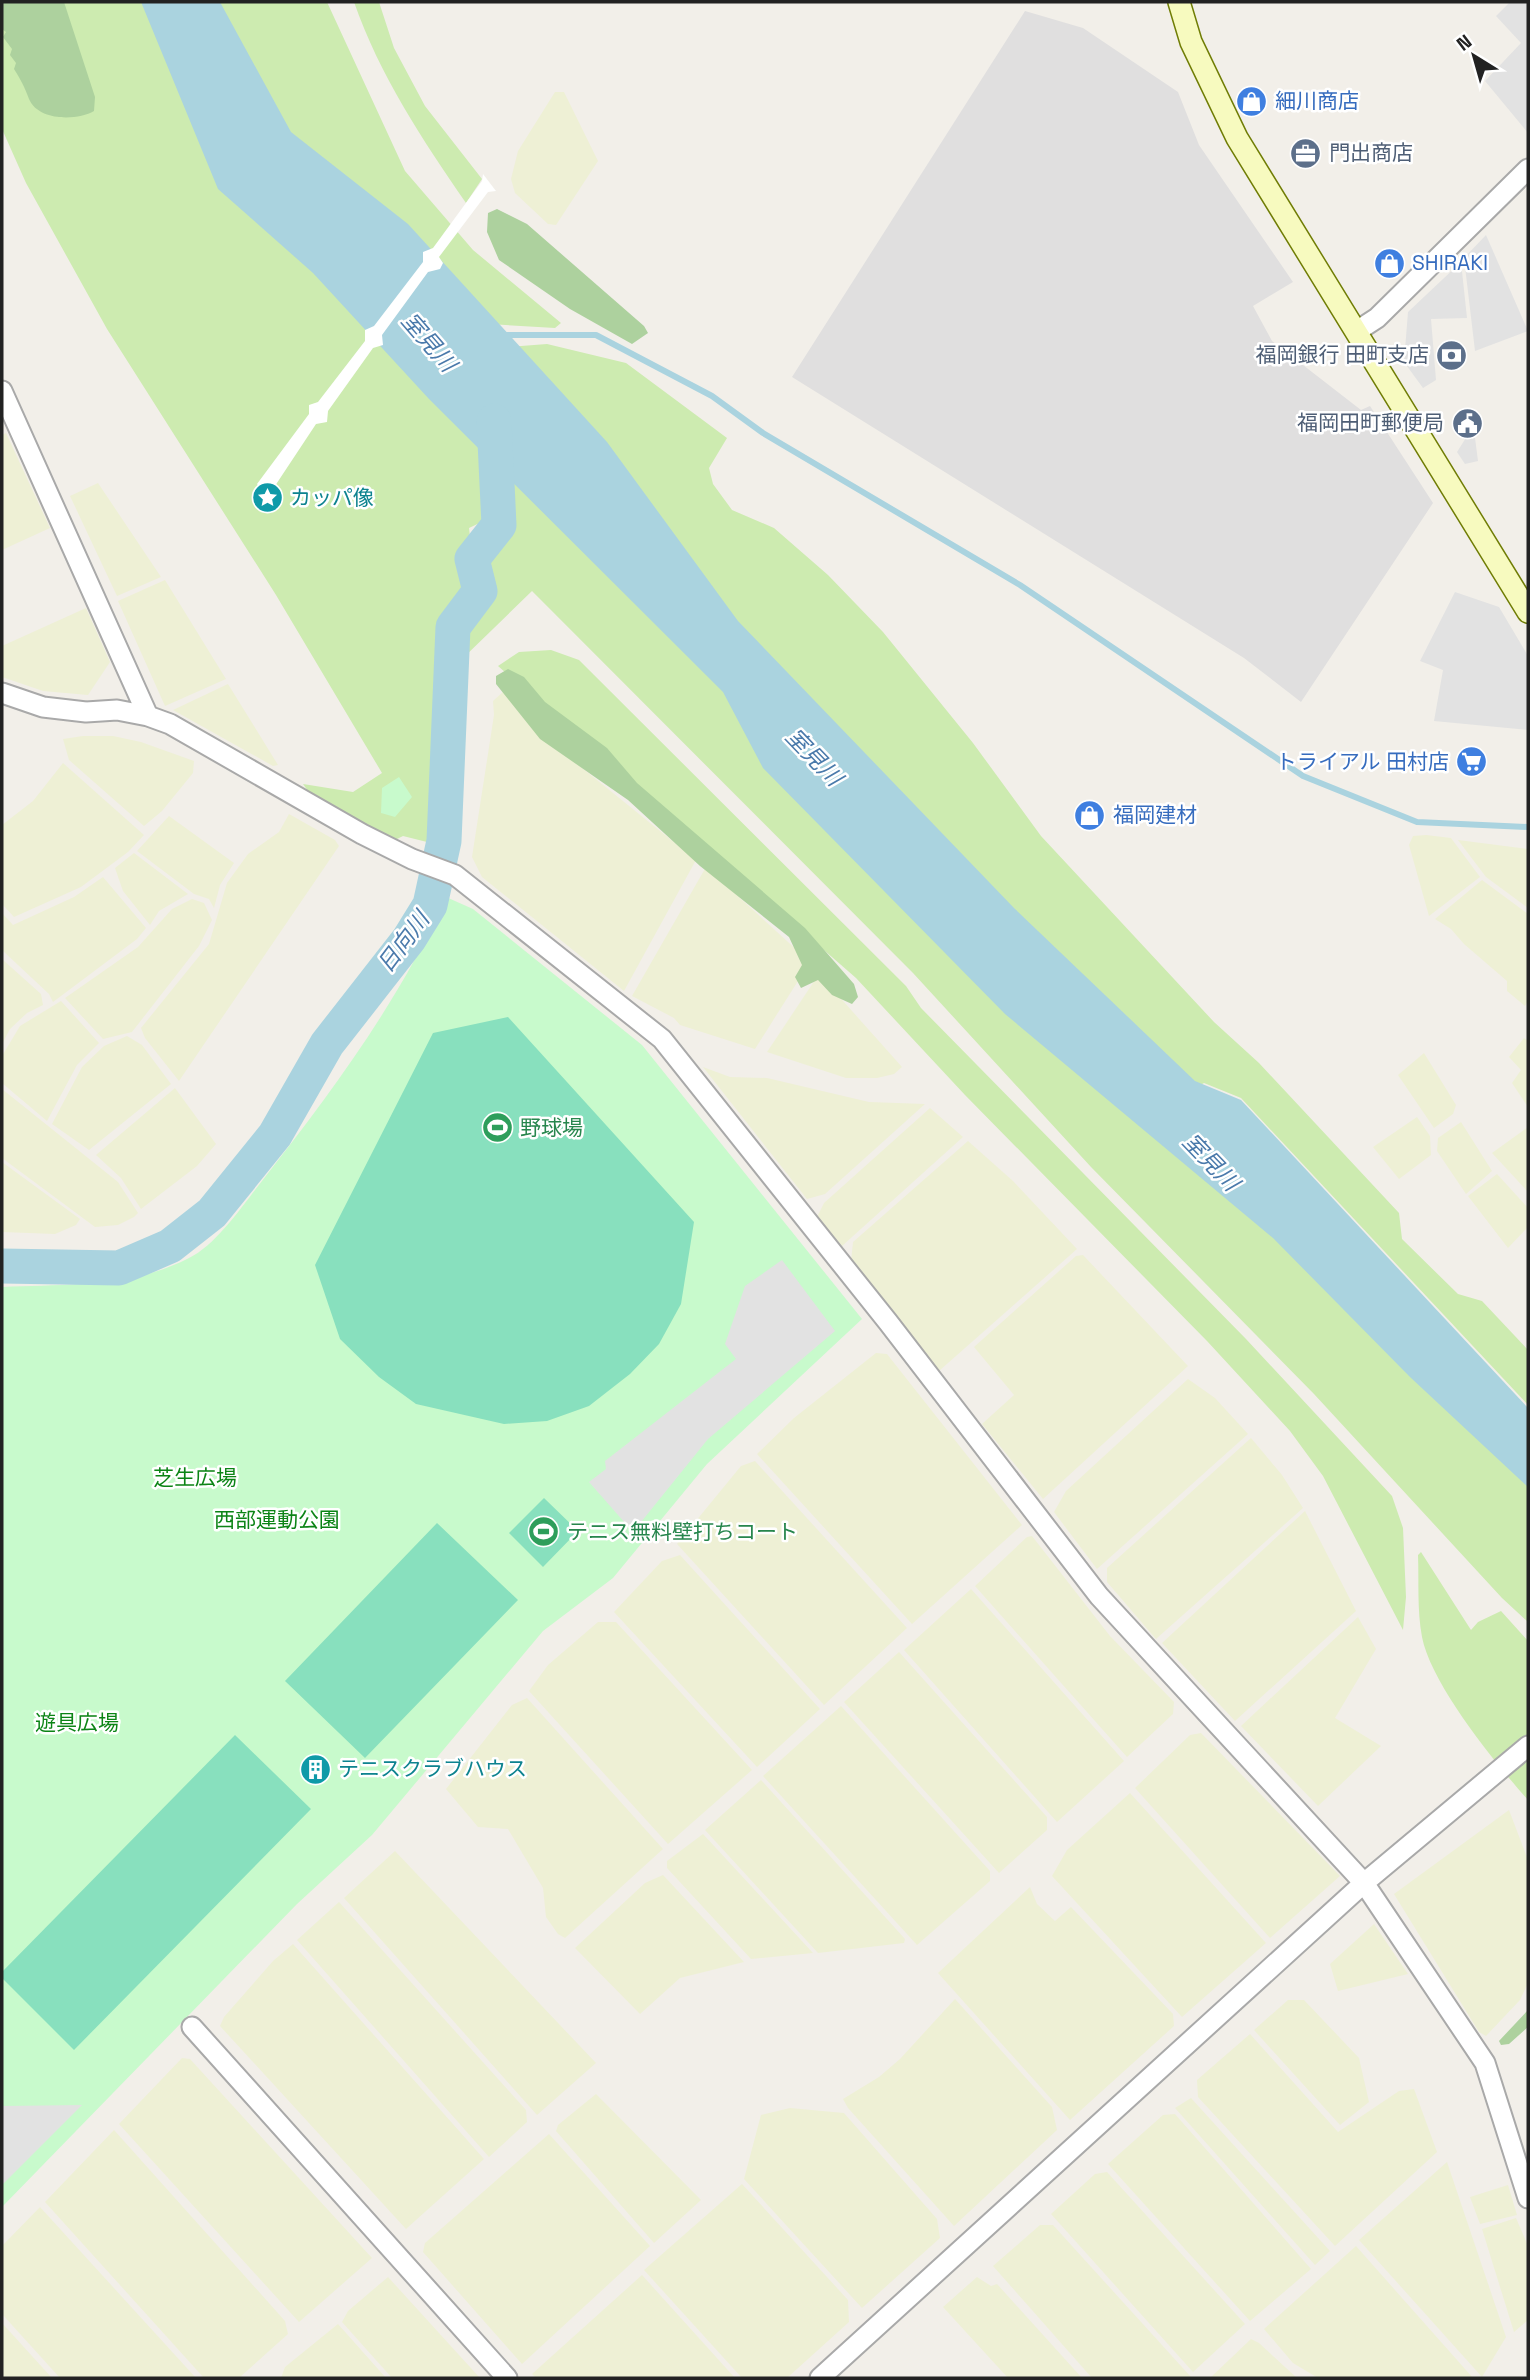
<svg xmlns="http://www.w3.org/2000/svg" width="1530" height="2380" viewBox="0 0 1530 2380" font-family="'Space Grotesk','Noto Sans JP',sans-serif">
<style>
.residential{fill:#e0dfdf}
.farmland{fill:#eef0d5}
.grass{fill:#cdebb0}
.forest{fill:#add19e}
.park{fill:#c8facc}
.pitch{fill:#88e0be}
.parking{fill:#e2e2e2}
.water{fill:#aad3df}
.pier{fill:#fff}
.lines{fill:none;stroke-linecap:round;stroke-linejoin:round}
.stream{stroke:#aad3df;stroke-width:6}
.river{stroke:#aad3df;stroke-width:35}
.tertiary-casing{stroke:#a9a9a9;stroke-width:23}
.secondary-casing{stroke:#707d05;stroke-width:24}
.tertiary{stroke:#fff;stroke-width:19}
.secondary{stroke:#f7fabf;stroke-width:21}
.labels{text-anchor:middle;stroke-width:5;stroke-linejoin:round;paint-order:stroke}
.shop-label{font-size:21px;fill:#366cbe;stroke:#fff;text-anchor:start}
.service-label{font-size:21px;fill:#4e5e75;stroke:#fff;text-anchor:end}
.culture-label{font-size:21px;fill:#0d838f;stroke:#fff;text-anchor:start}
.leisure-label{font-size:21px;fill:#27864d;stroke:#fff;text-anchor:start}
.park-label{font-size:21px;fill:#0c8416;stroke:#fff}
.water-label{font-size:23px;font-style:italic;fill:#4a7aab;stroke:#fff}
</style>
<rect width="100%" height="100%" fill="#f2efe9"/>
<path class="residential" d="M 1025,11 L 1083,28 L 1178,92 L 1199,145 L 1293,282 L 1253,306 L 1272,341 L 1361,410 L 1370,406 L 1433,503 L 1301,702 L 1244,658 L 792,377 Z"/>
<path class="farmland" d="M 555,92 L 564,92 L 598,161 L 556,225 L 548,224 L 515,193 L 511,179 L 518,151 Z
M 6,433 L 50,528 L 2,550 L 2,435 Z
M 98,483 L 161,577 L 117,596 L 70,496 Z
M 165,580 L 226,679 L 165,706 L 118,601 Z
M 86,608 L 110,662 L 88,695 L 43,691 L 2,677 L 2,646 Z
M 228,684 L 278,765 L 273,766 L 173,710 Z
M 504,691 L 540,734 L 696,860 L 624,991 L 482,877 L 472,857 L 494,715 L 493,701 Z
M 83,736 L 113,736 L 141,742 L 194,761 L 193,773 L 162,811 L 144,826 L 69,760 L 63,739 Z
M 63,763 L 144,835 L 128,852 L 81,887 L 14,917 L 2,904 L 2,825 L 33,801 Z
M 289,814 L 335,840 L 339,846 L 179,1081 L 145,1038 L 141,1028 L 209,944 L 227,883 L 248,854 L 279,832 Z
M 169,816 L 234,863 L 220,885 L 214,908 L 209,899 L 194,894 L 137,851 Z
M 1426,835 L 1451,838 L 1480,877 L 1429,916 L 1409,845 L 1413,836 Z
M 1458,840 L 1528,849 L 1528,908 L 1486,877 Z
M 134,853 L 188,894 L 159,911 L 150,925 L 123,891 L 115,868 Z
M 706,867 L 810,962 L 755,1049 L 680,1025 L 674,1018 L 632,996 Z
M 103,877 L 146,928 L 137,939 L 53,1002 L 49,994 L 2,950 L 2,913 L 13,925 L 74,897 Z
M 1482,880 L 1528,914 L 1528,1001 L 1525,1006 L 1507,991 L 1507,981 L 1464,944 L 1451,929 L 1435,919 Z
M 192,899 L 204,903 L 212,920 L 199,946 L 132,1032 L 103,1039 L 65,998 L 138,947 L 172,909 Z
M 2,959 L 41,994 L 43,1005 L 27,1013 L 10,1029 L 2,1044 Z
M 819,974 L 902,1067 L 894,1074 L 877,1078 L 846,1078 L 767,1052 Z
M 61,1001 L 99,1043 L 77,1065 L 47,1121 L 2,1083 L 2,1056 L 20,1026 Z
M 127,1036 L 142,1045 L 171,1084 L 89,1150 L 52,1124 L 82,1067 L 104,1046 Z
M 1524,1038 L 1528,1041 L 1528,1107 L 1512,1083 L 1521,1070 L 1509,1057 Z
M 1424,1053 L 1456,1105 L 1453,1114 L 1434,1128 L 1398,1075 Z
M 703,1067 L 730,1077 L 767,1078 L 869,1102 L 925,1104 L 825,1194 L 807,1199 Z
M 175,1088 L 216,1144 L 197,1166 L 141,1209 L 121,1178 L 96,1155 Z
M 2,1089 L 118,1182 L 138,1213 L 134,1217 L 118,1225 L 95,1227 L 2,1158 Z
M 930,1108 L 963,1137 L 842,1246 L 817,1217 L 824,1203 Z
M 1417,1117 L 1430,1136 L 1431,1155 L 1399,1179 L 1373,1147 Z
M 1461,1122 L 1492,1171 L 1466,1194 L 1437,1151 L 1438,1138 Z
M 1528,1127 L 1528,1192 L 1492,1153 Z
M 968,1141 L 1013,1181 L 1077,1249 L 939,1371 L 851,1261 L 853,1242 Z
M 2,1162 L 80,1219 L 76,1225 L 55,1234 L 2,1232 Z
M 1497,1174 L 1528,1208 L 1528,1227 L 1508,1248 L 1468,1196 Z
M 1083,1255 L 1188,1366 L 1043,1499 L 982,1424 L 1014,1395 L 974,1347 L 1076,1256 Z
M 876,1353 L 887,1354 L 1022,1525 L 912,1624 L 757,1454 L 794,1418 Z
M 1188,1379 L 1215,1398 L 1248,1434 L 1097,1569 L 1054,1512 L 1066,1491 Z
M 1251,1438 L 1282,1475 L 1303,1508 L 1156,1639 L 1107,1582 L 1107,1568 Z
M 755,1461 L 907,1628 L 824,1705 L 677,1544 L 741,1466 Z
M 1305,1511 L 1356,1611 L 1235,1721 L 1162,1643 Z
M 1032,1536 L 1110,1636 L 1174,1702 L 1173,1714 L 1127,1757 L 975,1586 L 1027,1537 Z
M 680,1555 L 820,1709 L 757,1767 L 614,1612 L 662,1561 Z
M 971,1589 L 1124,1761 L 1057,1822 L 904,1650 Z
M 1358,1617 L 1376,1649 L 1335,1718 L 1381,1746 L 1318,1806 L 1241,1726 Z
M 598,1622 L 616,1622 L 752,1770 L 668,1844 L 529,1691 L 548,1665 Z
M 899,1652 L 1047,1817 L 1047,1830 L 999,1873 L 844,1702 Z
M 527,1698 L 663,1849 L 565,1938 L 558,1934 L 546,1917 L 543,1888 L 508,1829 L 478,1827 L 446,1789 L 512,1705 Z
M 841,1706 L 990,1871 L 990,1881 L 917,1945 L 763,1776 Z
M 1201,1733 L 1340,1876 L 1270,1938 L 1135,1788 L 1190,1735 Z
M 761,1780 L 905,1939 L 904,1943 L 818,1953 L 705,1830 Z
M 1130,1793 L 1266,1943 L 1182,2017 L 1052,1876 L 1067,1850 Z
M 1509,1810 L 1528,1860 L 1528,1983 L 1520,2000 L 1486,2036 L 1479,2032 L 1394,1894 Z
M 703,1834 L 813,1953 L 751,1959 L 667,1868 L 667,1861 Z
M 395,1851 L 596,2063 L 537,2115 L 344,1898 Z
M 663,1875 L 744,1962 L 680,1978 L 640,2014 L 575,1948 L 645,1883 Z
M 1030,1887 L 1037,1904 L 1055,1921 L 1071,1907 L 1173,2014 L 1174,2026 L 1070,2120 L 938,1973 Z
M 339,1902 L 526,2110 L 527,2122 L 489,2157 L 297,1940 Z
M 1374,1924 L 1408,1974 L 1338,1991 L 1330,1964 Z
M 293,1944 L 484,2159 L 406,2229 L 220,2026 L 224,2017 L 273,1961 Z
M 955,1999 L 1052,2107 L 1057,2130 L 954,2226 L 848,2108 L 843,2099 L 879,2077 L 900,2059 Z
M 1288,2000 L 1304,2000 L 1359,2058 L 1369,2102 L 1340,2125 L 1254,2030 Z
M 1250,2034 L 1338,2132 L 1399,2091 L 1414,2089 L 1437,2152 L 1335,2246 L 1198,2097 L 1197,2080 Z
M 182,2058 L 190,2059 L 372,2258 L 299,2322 L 119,2124 Z
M 596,2094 L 701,2200 L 654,2243 L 556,2131 L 558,2125 Z
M 1191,2098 L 1330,2251 L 1315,2265 L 1175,2108 Z
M 790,2108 L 844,2113 L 937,2219 L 940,2238 L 862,2308 L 744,2179 L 761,2115 Z
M 1175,2114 L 1311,2269 L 1250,2321 L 1108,2164 L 1163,2115 Z
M 114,2130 L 285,2321 L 288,2334 L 239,2378 L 204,2378 L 45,2202 Z
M 549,2134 L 650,2246 L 522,2364 L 423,2252 L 425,2243 Z
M 1447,2162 L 1506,2337 L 1482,2377 L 1359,2240 Z
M 1107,2172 L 1245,2324 L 1193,2372 L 1051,2214 L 1095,2174 Z
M 742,2184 L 848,2300 L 849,2322 L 787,2378 L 742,2378 L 644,2270 Z
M 1508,2185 L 1517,2215 L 1480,2224 L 1470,2197 Z
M 40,2207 L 196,2378 L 60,2378 L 2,2314 L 2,2246 Z
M 1516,2218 L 1528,2246 L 1528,2320 L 1514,2332 L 1482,2229 Z
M 1040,2225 L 1053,2225 L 1191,2377 L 1092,2378 L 993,2266 Z
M 1356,2246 L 1473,2378 L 1318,2378 L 1293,2363 L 1264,2329 Z
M 642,2275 L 735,2378 L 536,2378 L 532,2374 Z
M 388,2277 L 480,2378 L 392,2378 L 342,2322 L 348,2311 Z
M 977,2277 L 991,2286 L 997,2284 L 1082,2378 L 1008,2378 L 943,2307 Z
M 2,2323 L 52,2378 L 2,2378 Z
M 338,2324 L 386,2378 L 281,2378 L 285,2367 Z
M 1251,2339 L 1259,2343 L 1297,2378 L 1210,2378 Z"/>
<path class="grass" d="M 2,2 L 150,2 L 322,267 L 488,448 L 488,519 L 469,528 L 471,545 L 465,588 L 444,620 L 435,673 L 439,681 L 441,807 L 431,843 L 403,836 L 393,841 L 308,791 L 303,784 L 353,792 L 382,773 L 276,595 L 107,329 L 26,183 L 2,129 Z
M 211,2 L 327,2 L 405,171 L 473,250 L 561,323 L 555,328 L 489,324 L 285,139 Z
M 354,2 L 379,2 L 394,48 L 425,106 L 482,179 L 466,203 C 422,139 380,76 354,2 Z
M 547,344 L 626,363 L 727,438 L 709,468 L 713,484 L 732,510 L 774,528 L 828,575 L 883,632 L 973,743 L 1041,836 L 1214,1022 L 1259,1063 L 1399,1213 L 1402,1239 L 1458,1294 L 1482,1301 L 1528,1350 L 1528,1405 L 1241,1098 L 1204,1083 L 1190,1091 L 739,635 L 507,347 Z
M 509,465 L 1277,1232 L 1528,1475 L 1528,1622 L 1502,1598 L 1314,1394 L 1091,1167 L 913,973 L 532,591 L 461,660 L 462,626 L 490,588 L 481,561 L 507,523 Z
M 551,650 L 579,660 L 906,986 L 921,1008 L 1246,1339 L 1392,1496 L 1403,1528 L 1406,1597 L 1403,1630 L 1323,1476 L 1290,1431 L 1207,1341 L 965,1095 L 856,978 L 498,666 L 519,652 Z
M 1421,1552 L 1471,1630 L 1478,1622 L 1501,1611 L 1528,1641 L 1528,1800 C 1495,1763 1431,1684 1422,1637 C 1417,1610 1419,1582 1418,1555 Z"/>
<path class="forest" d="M 2,2 L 64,2 L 95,97 L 94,111 C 77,121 38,121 29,99 C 25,88 21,80 14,69 L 16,63 L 10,55 L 12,49 L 3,37 L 6,32 L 2,29 Z
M 497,209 L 527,224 L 644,326 L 648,333 L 632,344 L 570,309 L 499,260 L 487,232 L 488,213 Z
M 508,669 L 524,677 L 545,702 L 607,748 L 637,783 L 805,928 L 854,984 L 858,997 L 852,1004 L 832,995 L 818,980 L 801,988 L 795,977 L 802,965 L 789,937 L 700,866 L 628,800 L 540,739 L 496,684 L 496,676 Z
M 1528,2010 L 1528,2027 L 1509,2044 L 1501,2045 L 1499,2041 Z"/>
<path class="park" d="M 399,777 L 412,797 L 395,817 L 381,813 L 382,788 Z
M 446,897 L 473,909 L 642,1045 L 862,1319 L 707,1464 L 613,1578 L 543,1631 L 372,1835 L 297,1904 L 2,2207 L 2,1287 C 65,1284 131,1288 189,1258 C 216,1245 243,1205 262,1181 C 331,1093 400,1000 446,897 Z"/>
<path class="pitch" d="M 508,1017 L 694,1222 L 681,1304 L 659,1344 L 630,1374 L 589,1406 L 547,1421 L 504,1424 L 416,1404 L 379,1377 L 340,1339 L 315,1265 L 433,1033 Z
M 544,1498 L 578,1531 L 543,1567 L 509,1533 Z
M 437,1523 L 518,1600 L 365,1758 L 285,1681 Z
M 235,1735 L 311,1809 L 74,2050 L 2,1978 L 2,1972 Z"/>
<path class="parking" d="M 1510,2 L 1528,2 L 1528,133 L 1485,81 L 1521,43 L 1496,16 Z
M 1486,235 L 1528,331 L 1475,351 L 1464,258 Z
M 1461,262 L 1467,318 L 1431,319 L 1436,380 L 1423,388 L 1404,362 L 1408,312 Z
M 1474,430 L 1478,461 L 1465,464 L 1457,452 L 1469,433 L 1473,439 Z
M 1455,592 L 1499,607 L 1528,656 L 1528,730 L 1434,721 L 1443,670 L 1420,661 Z
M 782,1260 L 835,1331 L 708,1439 L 633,1532 L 589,1482 L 606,1469 L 605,1461 L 736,1359 L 725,1344 L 745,1286 Z
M 82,2105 L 2,2185 L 2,2106 Z"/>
<path class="water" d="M 141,2 L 220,2 L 291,132 L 408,224 L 607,442 L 738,621 L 1014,908 L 1195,1081 L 1241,1100 L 1528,1408 L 1528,1487 L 1410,1377 L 1273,1238 L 1005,1014 L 763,768 L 723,692 L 429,399 L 313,273 L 218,189 Z"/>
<path class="pier" d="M 483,174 L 496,191 L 488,192 L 439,257 L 443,263 L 440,269 L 428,272 L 382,335 L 383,345 L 373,348 L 328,411 L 327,422 L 316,424 L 267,498 L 257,484 L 309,414 L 309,405 L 318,402 L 365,341 L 365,330 L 374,326 L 423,262 L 423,252 L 433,248 L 482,181 Z"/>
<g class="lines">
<path class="stream" d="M 501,335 L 596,335 L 712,396 L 763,433 L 1020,585 L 1303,776 L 1417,822 L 1528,827"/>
<path class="river" d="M 2,1266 L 119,1268 L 170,1246 L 212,1213 L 275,1135 L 327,1044 L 409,939 L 430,905 L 444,841 L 453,627 L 480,591 L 472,559 L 499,525 L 494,421"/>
<defs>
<path id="tertiary" d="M 1357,331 L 1377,318 L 1528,169
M 2,391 L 148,716 L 170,724 L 362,834 L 412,859 L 455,875 L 662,1039 L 888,1322 L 1099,1596 L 1364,1883 L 1485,2063 L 1528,2198
M 2,693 L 43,707 L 86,712 L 117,710 L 148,716
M 192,2027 L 507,2378
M 820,2378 L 1364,1883 L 1528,1746"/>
<path id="secondary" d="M 1179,2 L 1191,42 L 1237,138 L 1528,612"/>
</defs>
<use href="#tertiary" class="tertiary-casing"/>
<use href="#secondary" class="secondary-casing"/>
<use href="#tertiary" class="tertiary"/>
<use href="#secondary" class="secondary"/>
</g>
<defs>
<symbol id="shop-disc" viewBox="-11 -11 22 22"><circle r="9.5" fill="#3f7fe0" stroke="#fff"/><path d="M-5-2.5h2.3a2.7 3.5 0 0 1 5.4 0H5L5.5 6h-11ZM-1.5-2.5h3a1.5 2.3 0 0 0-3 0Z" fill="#fff"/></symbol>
<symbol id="office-disc" viewBox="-11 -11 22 22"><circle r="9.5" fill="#5c6f8a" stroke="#fff"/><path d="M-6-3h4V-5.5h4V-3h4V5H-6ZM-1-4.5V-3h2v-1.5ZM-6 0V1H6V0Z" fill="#fff"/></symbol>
<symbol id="bank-disc" viewBox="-11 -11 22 22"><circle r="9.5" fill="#5c6f8a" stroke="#fff"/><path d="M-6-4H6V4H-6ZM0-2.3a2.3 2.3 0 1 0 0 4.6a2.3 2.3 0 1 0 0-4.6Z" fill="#fff"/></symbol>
<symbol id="civic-disc" viewBox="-11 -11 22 22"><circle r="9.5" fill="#5c6f8a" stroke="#fff"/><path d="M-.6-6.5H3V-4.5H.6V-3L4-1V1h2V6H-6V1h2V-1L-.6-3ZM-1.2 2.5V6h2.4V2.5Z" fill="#fff"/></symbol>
<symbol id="sight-disc" viewBox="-11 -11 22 22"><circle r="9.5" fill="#0f9aa8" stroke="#fff"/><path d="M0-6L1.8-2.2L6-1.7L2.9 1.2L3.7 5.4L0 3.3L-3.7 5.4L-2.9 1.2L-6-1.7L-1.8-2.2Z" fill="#fff"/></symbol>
<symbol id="supermarket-disc" viewBox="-11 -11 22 22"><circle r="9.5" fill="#3f7fe0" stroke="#fff"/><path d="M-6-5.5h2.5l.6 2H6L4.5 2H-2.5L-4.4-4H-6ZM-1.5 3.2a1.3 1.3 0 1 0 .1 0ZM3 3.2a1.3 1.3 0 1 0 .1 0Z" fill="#fff"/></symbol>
<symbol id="stadium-disc" viewBox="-11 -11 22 22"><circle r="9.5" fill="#2e9e5b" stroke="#fff"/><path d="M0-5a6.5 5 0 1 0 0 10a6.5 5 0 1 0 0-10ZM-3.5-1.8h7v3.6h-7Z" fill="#fff"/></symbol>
<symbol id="building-disc" viewBox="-11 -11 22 22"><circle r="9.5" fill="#0f9aa8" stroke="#fff"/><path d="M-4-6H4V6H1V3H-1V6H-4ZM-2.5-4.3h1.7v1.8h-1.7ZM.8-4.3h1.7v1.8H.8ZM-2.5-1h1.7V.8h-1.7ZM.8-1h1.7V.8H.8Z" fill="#fff"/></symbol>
</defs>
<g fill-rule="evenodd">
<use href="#shop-disc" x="1234" y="84" width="35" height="35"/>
<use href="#office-disc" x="1288" y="136" width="35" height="35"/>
<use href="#shop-disc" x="1372" y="246" width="35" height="35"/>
<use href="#bank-disc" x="1434" y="338" width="35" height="35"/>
<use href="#civic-disc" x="1450" y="406" width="35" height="35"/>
<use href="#sight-disc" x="250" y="480" width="35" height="35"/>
<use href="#supermarket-disc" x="1454" y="744" width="35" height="35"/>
<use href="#shop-disc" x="1072" y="798" width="35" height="35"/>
<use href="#stadium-disc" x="480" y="1110" width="35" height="35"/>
<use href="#stadium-disc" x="526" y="1514" width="35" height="35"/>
<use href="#building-disc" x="298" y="1752" width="35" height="35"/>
</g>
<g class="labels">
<g class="shop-label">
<text x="1275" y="108">細川商店</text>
<text x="1412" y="270">SHIRAKI</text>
<text x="1449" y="769" text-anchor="end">トライアル 田村店</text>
<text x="1113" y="822">福岡建材</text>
</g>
<g class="service-label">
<text x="1329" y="160" text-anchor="start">門出商店</text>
<text x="1429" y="362">福岡銀行 田町支店</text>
<text x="1444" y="430">福岡田町郵便局</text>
</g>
<g class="culture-label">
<text x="290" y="505">カッパ像</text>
<text x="338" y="1776">テニスクラブハウス</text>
</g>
<g class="leisure-label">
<text x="520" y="1135">野球場</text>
<text x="567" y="1539">テニス無料壁打ちコート</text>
</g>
<g class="park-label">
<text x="195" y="1485">芝生広場</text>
<text x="277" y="1527">西部運動公園</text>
<text x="77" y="1730">遊具広場</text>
</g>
<g class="water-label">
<text transform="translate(429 342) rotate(49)" y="8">室見川</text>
<text transform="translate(814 757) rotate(46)" y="8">室見川</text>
<text transform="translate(403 942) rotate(-53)" y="8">日向川</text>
<text transform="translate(1211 1162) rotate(46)" y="8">室見川</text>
</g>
</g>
<rect width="1530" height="2380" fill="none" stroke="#222222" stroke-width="7"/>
<g transform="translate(1474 56) rotate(323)" stroke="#ffffff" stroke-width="5" paint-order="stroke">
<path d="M0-5L12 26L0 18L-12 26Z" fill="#222222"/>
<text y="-10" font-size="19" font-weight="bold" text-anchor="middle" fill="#222222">N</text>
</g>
</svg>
